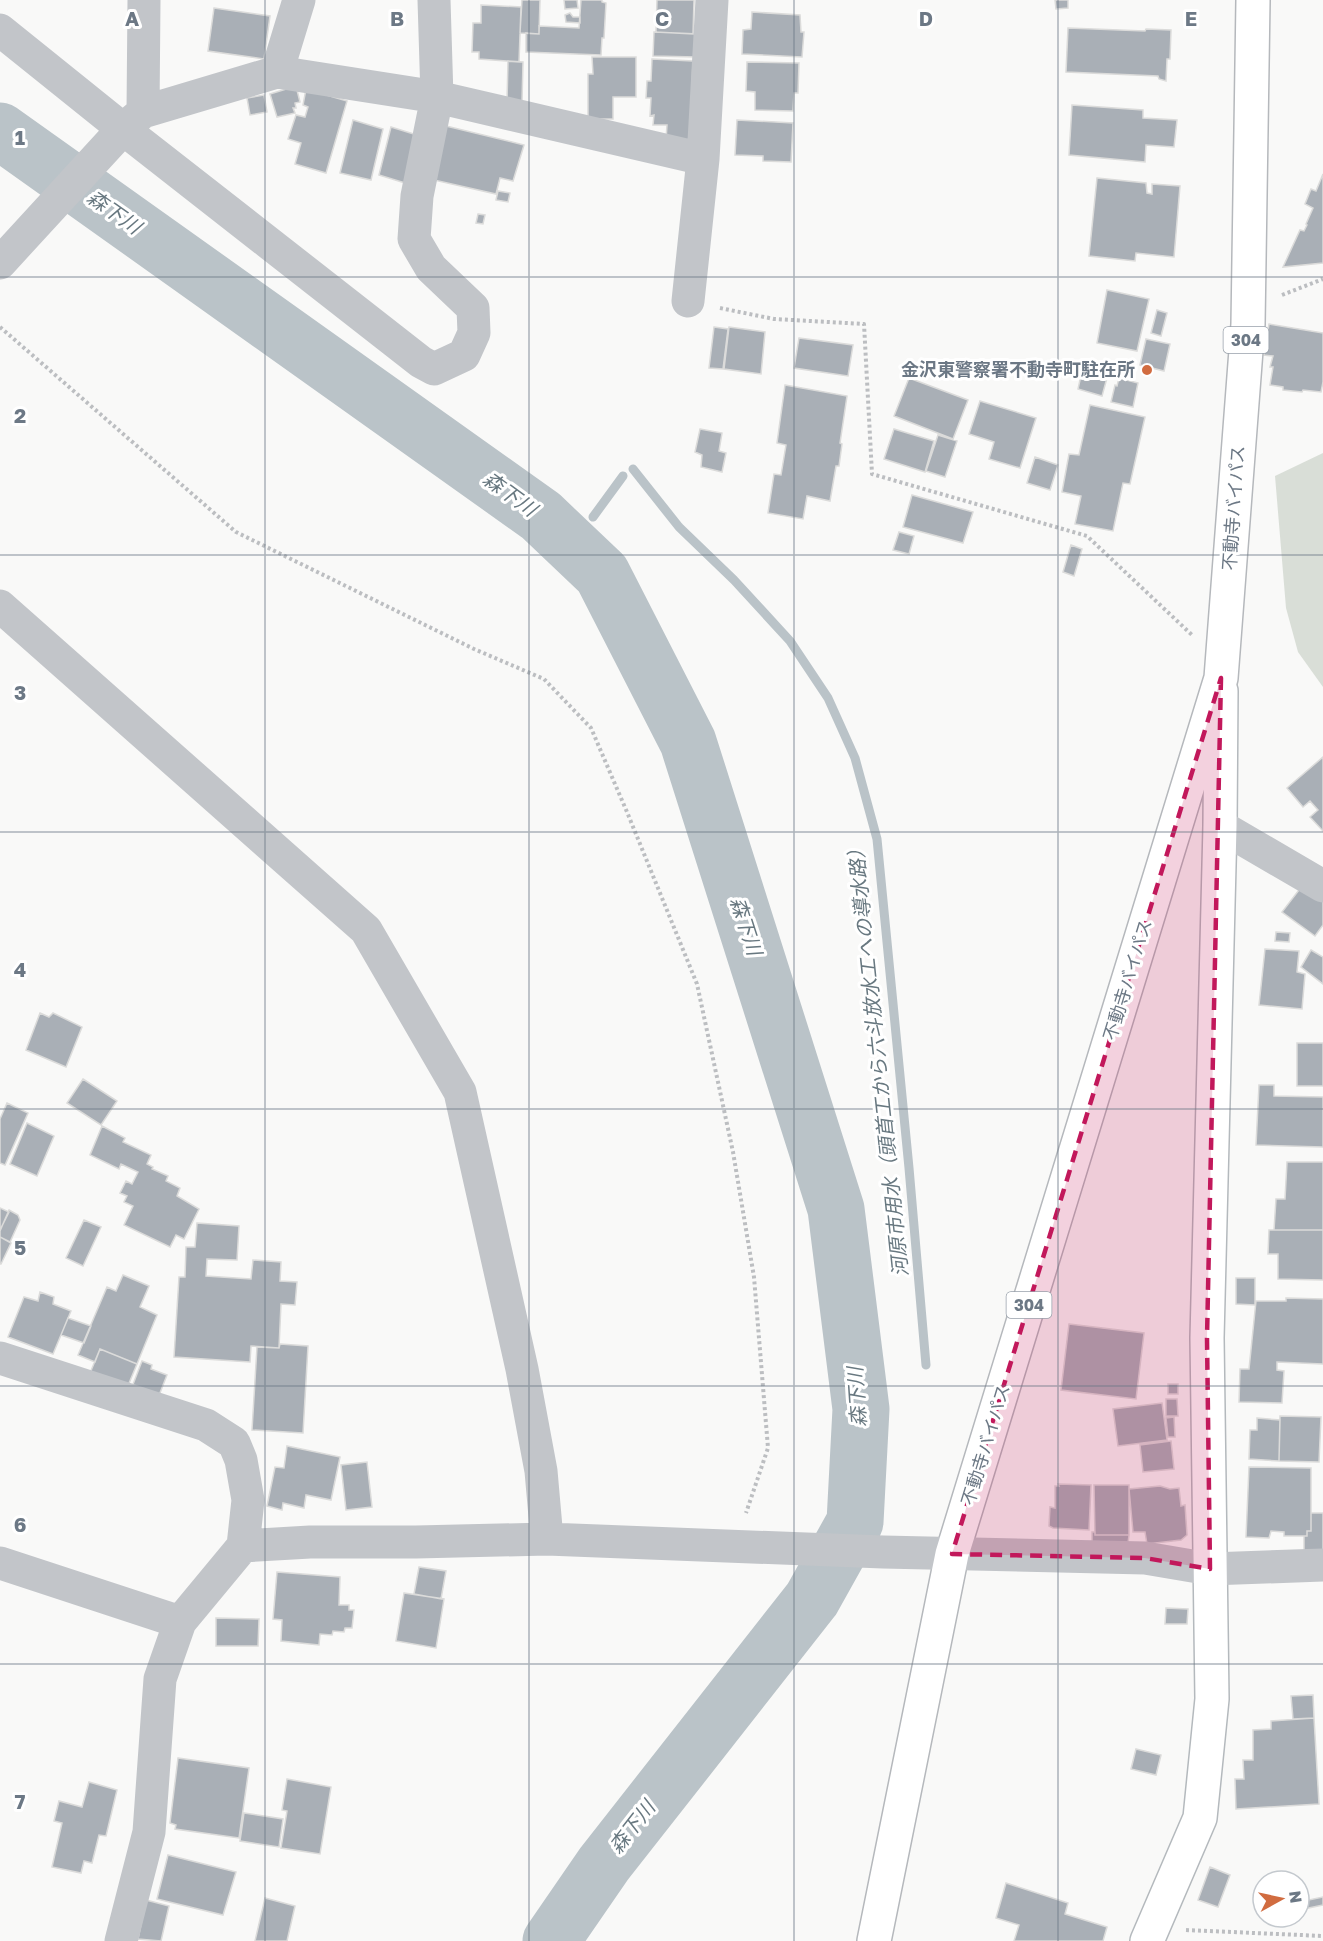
<svg xmlns="http://www.w3.org/2000/svg" width="1323" height="1941" viewBox="0 0 1323 1941" font-family="'Golos Text','Noto Sans JP',sans-serif">
<style>
.green{fill:#d9ded7}
.lines{fill:none;stroke-linecap:round;stroke-linejoin:round}
.stream{stroke:#bac3c8;stroke-width:9}
.river{stroke:#bac3c8;stroke-width:57}
.building{fill:#a9afb6;stroke:#dbdbda;stroke-width:1.5}
.secondary-casing{stroke:#b4b9bd;stroke-width:36}
.highway-casing{stroke:#b5b8bc;stroke-width:36}
.path{stroke:#bcbec1;stroke-width:4;stroke-dasharray:3 3;stroke-linecap:butt}
.street{stroke:#c2c5c9;stroke-width:33}
.secondary{stroke:#fff;stroke-width:33}
.highway{stroke:#fff;stroke-width:33}
.marked{fill:#c2185b;fill-opacity:0.2;stroke:#c2185b;stroke-width:4.5;stroke-dasharray:12 8;stroke-linejoin:round}
.grid{fill:none;stroke:#6c7885;stroke-width:1.5;stroke-opacity:0.55}
.poi-dot{fill:#d16c40;stroke:#fff;stroke-width:2}
.labels{text-anchor:middle;stroke-width:6;stroke-linejoin:round;paint-order:stroke}
.shield{fill:#fff;stroke:#98a0aa;stroke-width:1.5}
.shield-label{font-size:16px;font-weight:bold;fill:#6c7885}
.poi-label{font-size:18px;font-weight:bold;fill:#6c7885;stroke:#fff;text-anchor:end}
.street-label{font-size:18px;fill:#6c7885;stroke:#fff}
.water-label{font-size:20px;font-style:italic;fill:#687880;stroke:#fff}
.grid-label{font-size:20px;text-anchor:middle;font-weight:bold;fill:#6c7885;stroke:#fff;stroke-width:6;stroke-linejoin:round;paint-order:stroke}
</style>
<rect width="100%" height="100%" fill="#f9f9f8"/>
<path class="green" d="M 1323,453 L 1323,687 L 1298,652 L 1286,608 L 1275,476 Z"/>
<g class="lines">
<path class="stream" d="M 633,469 L 679,527 L 734,580 L 790,641 L 828,698 L 855,758 L 877,839 L 909,1168 L 926,1365
M 593,517 L 623,476"/>
<path class="river" d="M 0,131 L 541,516 L 602,574 L 688,742 L 836,1209 L 861,1409 L 855,1522 L 812,1599 L 604,1864 L 551,1941"/>
</g>
<path class="building" d="M 522,0 L 540,0 L 539,34 L 520,33 Z
M 564,0 L 577,0 L 578,8 L 565,9 Z
M 581,0 L 602,0 L 602,2 L 606,3 L 604,38 L 602,38 L 601,55 L 526,52 L 526,33 L 539,34 L 539,26 L 579,28 Z
M 657,0 L 694,0 L 693,34 L 656,32 Z
M 1055,0 L 1068,0 L 1068,8 L 1056,9 Z
M 481,5 L 521,7 L 519,62 L 479,59 L 479,52 L 472,52 L 473,23 L 481,23 Z
M 214,8 L 270,16 L 264,59 L 208,51 Z
M 752,12 L 800,15 L 801,32 L 804,32 L 802,57 L 742,54 L 743,30 L 751,29 Z
M 570,13 L 573,17 L 580,17 L 580,23 L 566,22 L 565,15 Z
M 1068,28 L 1145,31 L 1146,29 L 1171,30 L 1170,59 L 1167,59 L 1166,81 L 1159,79 L 1158,76 L 1066,72 Z
M 1068,28 L 1145,31 L 1146,29 L 1171,30 L 1170,59 L 1167,59 L 1166,81 L 1159,79 L 1158,76 L 1066,72 Z
M 654,32 L 698,34 L 697,57 L 653,56 Z
M 592,57 L 636,57 L 636,97 L 613,97 L 613,119 L 588,119 L 588,74 L 593,74 Z
M 652,59 L 693,61 L 690,141 L 666,140 L 667,125 L 653,125 L 654,115 L 650,116 L 651,98 L 646,98 L 647,81 L 651,81 Z
M 508,61 L 523,62 L 522,102 L 507,101 Z
M 747,62 L 799,63 L 798,93 L 794,93 L 793,111 L 755,110 L 755,92 L 746,91 Z
M 296,86 L 300,102 L 295,103 L 296,108 L 293,108 L 295,113 L 277,117 L 270,94 Z
M 306,89 L 347,101 L 326,173 L 295,164 L 301,143 L 288,139 L 296,115 L 305,117 L 308,107 L 303,105 Z
M 264,95 L 267,112 L 250,115 L 247,98 Z
M 1072,105 L 1143,110 L 1143,118 L 1177,120 L 1174,147 L 1146,145 L 1145,162 L 1069,155 Z
M 1072,105 L 1143,110 L 1143,118 L 1177,120 L 1174,147 L 1146,145 L 1145,162 L 1069,155 Z
M 353,120 L 383,129 L 371,180 L 340,173 Z
M 737,120 L 793,123 L 791,162 L 763,161 L 763,156 L 735,155 Z
M 446,126 L 524,145 L 513,181 L 500,178 L 496,194 L 434,180 Z
M 391,127 L 417,135 L 405,183 L 379,175 Z
M 1323,174 L 1323,263 L 1283,267 L 1300,230 L 1304,231 L 1307,225 L 1306,224 L 1313,208 L 1305,204 L 1311,189 L 1316,191 Z
M 1323,174 L 1323,263 L 1283,267 L 1300,230 L 1304,231 L 1307,225 L 1306,224 L 1313,208 L 1305,204 L 1311,189 L 1316,191 Z
M 1097,178 L 1146,183 L 1147,193 L 1152,194 L 1152,184 L 1180,186 L 1174,257 L 1136,253 L 1135,261 L 1089,256 Z
M 498,191 L 510,193 L 508,202 L 496,200 Z
M 478,214 L 485,215 L 483,224 L 476,223 Z
M 1107,290 L 1149,299 L 1137,351 L 1097,343 Z
M 1157,310 L 1167,313 L 1161,336 L 1151,333 Z
M 1269,324 L 1323,333 L 1323,382 L 1321,392 L 1303,390 L 1302,392 L 1283,390 L 1283,387 L 1270,385 L 1273,367 L 1270,367 L 1273,356 L 1264,355 Z
M 714,327 L 728,329 L 723,369 L 709,368 Z
M 729,327 L 765,332 L 761,374 L 724,369 Z
M 799,338 L 853,345 L 848,376 L 794,368 Z
M 1146,339 L 1170,344 L 1164,371 L 1140,365 Z
M 1082,371 L 1107,378 L 1102,396 L 1078,389 Z
M 909,378 L 968,400 L 953,439 L 894,416 Z
M 1119,378 L 1138,383 L 1133,407 L 1111,402 L 1115,385 L 1117,386 Z
M 785,385 L 847,396 L 840,443 L 842,444 L 839,466 L 836,466 L 830,501 L 807,496 L 803,519 L 768,513 L 774,474 L 781,475 L 786,445 L 777,443 Z
M 980,401 L 1036,418 L 1020,468 L 989,459 L 994,442 L 969,434 Z
M 1090,405 L 1145,417 L 1130,484 L 1123,483 L 1113,531 L 1075,524 L 1081,496 L 1062,492 L 1069,454 L 1079,455 Z
M 700,429 L 722,433 L 719,451 L 726,453 L 722,472 L 701,467 L 702,455 L 695,452 Z
M 894,429 L 934,441 L 925,472 L 884,459 Z
M 938,435 L 957,441 L 945,477 L 926,471 Z
M 1035,457 L 1058,465 L 1050,490 L 1027,483 Z
M 912,495 L 973,512 L 963,543 L 903,527 Z
M 899,532 L 914,536 L 909,554 L 893,550 Z
M 1071,545 L 1082,549 L 1074,576 L 1063,572 Z
M 1323,757 L 1323,831 L 1310,817 L 1318,810 L 1310,801 L 1303,807 L 1287,788 Z
M 1302,886 L 1323,901 L 1323,925 L 1315,936 L 1282,912 Z
M 1276,932 L 1290,933 L 1289,942 L 1275,941 Z
M 1265,949 L 1299,951 L 1297,972 L 1305,974 L 1302,1009 L 1259,1005 Z
M 1311,950 L 1323,957 L 1323,984 L 1301,967 Z
M 40,1013 L 49,1017 L 53,1013 L 82,1027 L 66,1067 L 26,1050 Z
M 1297,1043 L 1323,1043 L 1323,1086 L 1297,1086 Z
M 83,1079 L 117,1101 L 101,1125 L 67,1103 Z
M 1259,1085 L 1274,1085 L 1274,1096 L 1323,1097 L 1323,1147 L 1256,1145 Z
M 7,1103 L 28,1113 L 5,1165 L 0,1163 L 0,1119 Z
M 27,1123 L 54,1136 L 37,1176 L 10,1164 Z
M 102,1126 L 125,1138 L 123,1142 L 151,1155 L 147,1164 L 153,1167 L 152,1169 L 168,1176 L 166,1181 L 180,1188 L 177,1196 L 199,1209 L 184,1239 L 176,1235 L 170,1247 L 124,1225 L 133,1206 L 124,1202 L 127,1196 L 120,1193 L 126,1181 L 132,1184 L 138,1172 L 121,1164 L 119,1169 L 90,1155 Z
M 1287,1162 L 1323,1162 L 1323,1230 L 1274,1230 L 1276,1199 L 1285,1199 Z
M 0,1208 L 9,1212 L 0,1230 Z
M 9,1210 L 18,1215 L 20,1220 L 10,1242 L 0,1237 L 0,1231 Z
M 84,1220 L 101,1227 L 83,1266 L 66,1258 Z
M 197,1223 L 239,1226 L 237,1260 L 207,1259 L 206,1276 L 251,1279 L 253,1260 L 281,1262 L 280,1281 L 297,1282 L 295,1305 L 281,1304 L 279,1348 L 251,1346 L 250,1362 L 174,1357 L 179,1277 L 185,1277 L 186,1247 L 195,1247 Z
M 1269,1230 L 1323,1230 L 1323,1280 L 1278,1279 L 1278,1254 L 1268,1254 Z
M 0,1237 L 11,1243 L 1,1264 L 0,1264 Z
M 123,1275 L 149,1286 L 140,1307 L 157,1315 L 137,1364 L 100,1349 L 95,1362 L 78,1355 L 107,1287 L 116,1291 Z
M 1236,1278 L 1255,1278 L 1255,1305 L 1236,1304 Z
M 40,1292 L 54,1297 L 53,1304 L 71,1311 L 53,1354 L 8,1337 L 24,1297 L 38,1301 Z
M 1286,1298 L 1323,1299 L 1323,1364 L 1277,1362 L 1277,1370 L 1284,1371 L 1282,1403 L 1239,1402 L 1240,1369 L 1249,1369 L 1256,1301 L 1286,1301 Z
M 68,1318 L 91,1326 L 84,1343 L 61,1335 Z
M 1069,1324 L 1144,1333 L 1136,1399 L 1061,1390 Z
M 280,1344 L 308,1346 L 303,1433 L 252,1430 L 257,1347 L 279,1348 Z
M 100,1349 L 137,1364 L 127,1388 L 90,1373 Z
M 142,1361 L 152,1365 L 151,1369 L 167,1375 L 158,1398 L 132,1387 Z
M 1168,1384 L 1178,1384 L 1178,1394 L 1168,1394 Z
M 1166,1399 L 1177,1399 L 1178,1416 L 1166,1416 Z
M 1162,1403 L 1167,1440 L 1118,1446 L 1113,1409 Z
M 1280,1416 L 1321,1417 L 1319,1462 L 1279,1461 Z
M 1174,1417 L 1175,1437 L 1168,1437 L 1166,1418 Z
M 1257,1418 L 1280,1420 L 1279,1461 L 1249,1459 L 1250,1430 L 1257,1430 Z
M 1171,1441 L 1174,1469 L 1143,1472 L 1140,1445 Z
M 287,1446 L 340,1457 L 331,1500 L 306,1495 L 304,1508 L 283,1503 L 282,1510 L 267,1506 L 275,1467 L 284,1468 Z
M 367,1462 L 372,1507 L 346,1510 L 341,1465 Z
M 1249,1467 L 1311,1468 L 1311,1531 L 1307,1531 L 1307,1536 L 1284,1536 L 1284,1532 L 1271,1531 L 1269,1538 L 1246,1537 Z
M 1058,1484 L 1091,1485 L 1089,1530 L 1053,1528 L 1049,1526 L 1050,1507 L 1055,1508 L 1055,1486 L 1059,1486 Z
M 1094,1485 L 1129,1485 L 1129,1535 L 1095,1535 Z
M 1160,1486 L 1170,1489 L 1179,1488 L 1181,1506 L 1185,1505 L 1187,1535 L 1181,1540 L 1147,1544 L 1145,1532 L 1133,1532 L 1129,1489 Z
M 1311,1513 L 1323,1513 L 1323,1553 L 1304,1553 L 1304,1536 L 1307,1536 L 1307,1531 L 1311,1531 Z
M 1092,1532 L 1095,1532 L 1095,1535 L 1129,1535 L 1128,1543 L 1092,1543 Z
M 419,1567 L 446,1571 L 441,1599 L 414,1594 Z
M 277,1572 L 340,1577 L 339,1605 L 349,1605 L 349,1610 L 354,1610 L 352,1628 L 345,1628 L 344,1632 L 333,1631 L 332,1635 L 320,1634 L 319,1645 L 281,1641 L 282,1620 L 273,1619 Z
M 404,1593 L 444,1599 L 436,1648 L 396,1641 Z
M 1166,1608 L 1188,1609 L 1187,1624 L 1165,1624 Z
M 216,1618 L 259,1619 L 258,1646 L 216,1646 Z
M 1313,1695 L 1314,1718 L 1293,1719 L 1291,1696 Z
M 1314,1718 L 1319,1804 L 1236,1809 L 1235,1779 L 1244,1779 L 1243,1760 L 1253,1760 L 1253,1730 L 1271,1729 L 1271,1721 Z
M 1136,1749 L 1161,1755 L 1156,1775 L 1131,1769 Z
M 178,1758 L 249,1768 L 239,1838 L 175,1829 L 176,1825 L 170,1823 Z
M 287,1779 L 331,1787 L 320,1854 L 281,1848 L 287,1811 L 282,1810 Z
M 89,1782 L 117,1790 L 106,1836 L 99,1835 L 92,1863 L 84,1861 L 81,1873 L 52,1867 L 62,1823 L 54,1821 L 59,1801 L 82,1807 Z
M 244,1813 L 283,1819 L 279,1847 L 240,1841 Z
M 168,1855 L 236,1872 L 223,1915 L 157,1899 Z
M 1210,1867 L 1230,1875 L 1218,1907 L 1198,1900 Z
M 1006,1883 L 1068,1903 L 1065,1914 L 1107,1927 L 1103,1941 L 1014,1941 L 1019,1925 L 996,1918 Z
M 1323,1897 L 1323,1905 L 1299,1910 L 1299,1902 Z
M 265,1898 L 295,1906 L 287,1941 L 255,1941 Z
M 146,1900 L 169,1906 L 161,1941 L 138,1939 Z"/>
<g class="lines">
<defs>
<path id="secondary" d="M 1147,1941 L 1200,1818 L 1212,1699 L 1207,1338 L 1220,826 L 1221,691"/>
<path id="highway" d="M 874,1941 L 952,1554 L 1221,678 L 1248,324 L 1253,0"/>
</defs>
<use href="#secondary" class="secondary-casing"/>
<use href="#highway" class="highway-casing"/>
<path class="path" d="M 1282,295 L 1323,279
M 720,308 L 774,319 L 864,324 L 872,474 L 1087,536 L 1192,635
M 0,327 L 236,532 L 474,649 L 544,679 L 591,728 L 627,812 L 697,984 L 733,1152 L 754,1277 L 768,1448 L 746,1513
M 1186,1930 L 1323,1936"/>
<path class="street" d="M 0,30 L 123,129 L 421,362 L 434,369 L 464,355 L 474,333 L 473,308 L 431,268 L 414,239 L 417,196 L 437,97 L 434,0
M 277,72 L 299,0
M 143,112 L 144,0
M 0,263 L 123,129 L 143,112 L 277,72 L 437,97 L 703,159
M 688,301 L 703,159 L 712,0
M 0,606 L 366,930 L 460,1092 L 522,1369 L 541,1471 L 547,1539
M 1220,826 L 1323,886
M 0,1358 L 206,1425 L 234,1443 L 241,1460 L 248,1500 L 243,1546 L 180,1622 L 160,1679 L 149,1832 L 121,1941
M 243,1546 L 310,1542 L 416,1542 L 547,1539 L 883,1552 L 1145,1558 L 1210,1569 L 1323,1565
M 0,1563 L 180,1622"/>
<use href="#secondary" class="secondary"/>
<use href="#highway" class="highway"/>
</g>
<path class="marked" d="M 1221,678 L 1207,1338 L 1210,1569 L 1145,1558 L 952,1554 Z"/>
<path class="grid" d="M 265,0 L 265,1941M 529,0 L 529,1941M 794,0 L 794,1941M 1058,0 L 1058,1941M 0,277 L 1323,277M 0,555 L 1323,555M 0,832 L 1323,832M 0,1109 L 1323,1109M 0,1386 L 1323,1386M 0,1664 L 1323,1664"/>
<circle class="poi-dot" cx="1147" cy="370" r="6"/>
<g class="labels">
<g class="shield">
<rect x="1223.5" y="327" width="45" height="26" rx="4.5"/>
<rect x="1006.5" y="1292" width="45" height="26" rx="4.5"/>
</g>
<g class="shield-label">
<text x="1246" y="346">304</text>
<text x="1029" y="1311">304</text>
</g>
<g class="poi-label">
<text x="1135" y="376">金沢東警察署不動寺町駐在所</text>
</g>
<g class="street-label">
<text transform="translate(1234 508) rotate(-86)" y="6">不動寺バイパス</text>
<text transform="translate(1128 980) rotate(-73)" y="6">不動寺バイパス</text>
<text transform="translate(986 1445) rotate(-73)" y="6">不動寺バイパス</text>
</g>
<g class="water-label">
<text transform="translate(114 212) rotate(35)" y="7">森下川</text>
<text transform="translate(510 494) rotate(36)" y="7">森下川</text>
<text transform="translate(746 926) rotate(72)" y="7">森下川</text>
<text transform="translate(878 1058) rotate(-96)" y="7">河原市用水（頭首工から六斗放水工への導水路）</text>
<text transform="translate(857 1397) rotate(-94)" y="7">森下川</text>
<text transform="translate(632 1827) rotate(-52)" y="7">森下川</text>
</g>
</g>
<g class="grid-label">
<text x="132" y="26">A</text>
<text x="397" y="26">B</text>
<text x="662" y="26">C</text>
<text x="926" y="26">D</text>
<text x="1191" y="26">E</text>
<text x="20" y="145">1</text>
<text x="20" y="423">2</text>
<text x="20" y="700">3</text>
<text x="20" y="977">4</text>
<text x="20" y="1255">5</text>
<text x="20" y="1532">6</text>
<text x="20" y="1809">7</text>
</g>
<g transform="translate(1281 1899) rotate(82)"><circle r="28" fill="#ffffff" stroke="#c4c9ce" stroke-width="1.5"/>
<path d="M0-4.5L10 22L0 15L-10 22Z" fill="#d16c40"/>
<text y="-9" font-size="16" font-weight="bold" text-anchor="middle" fill="#6c7885">N</text>
</g>
</svg>
